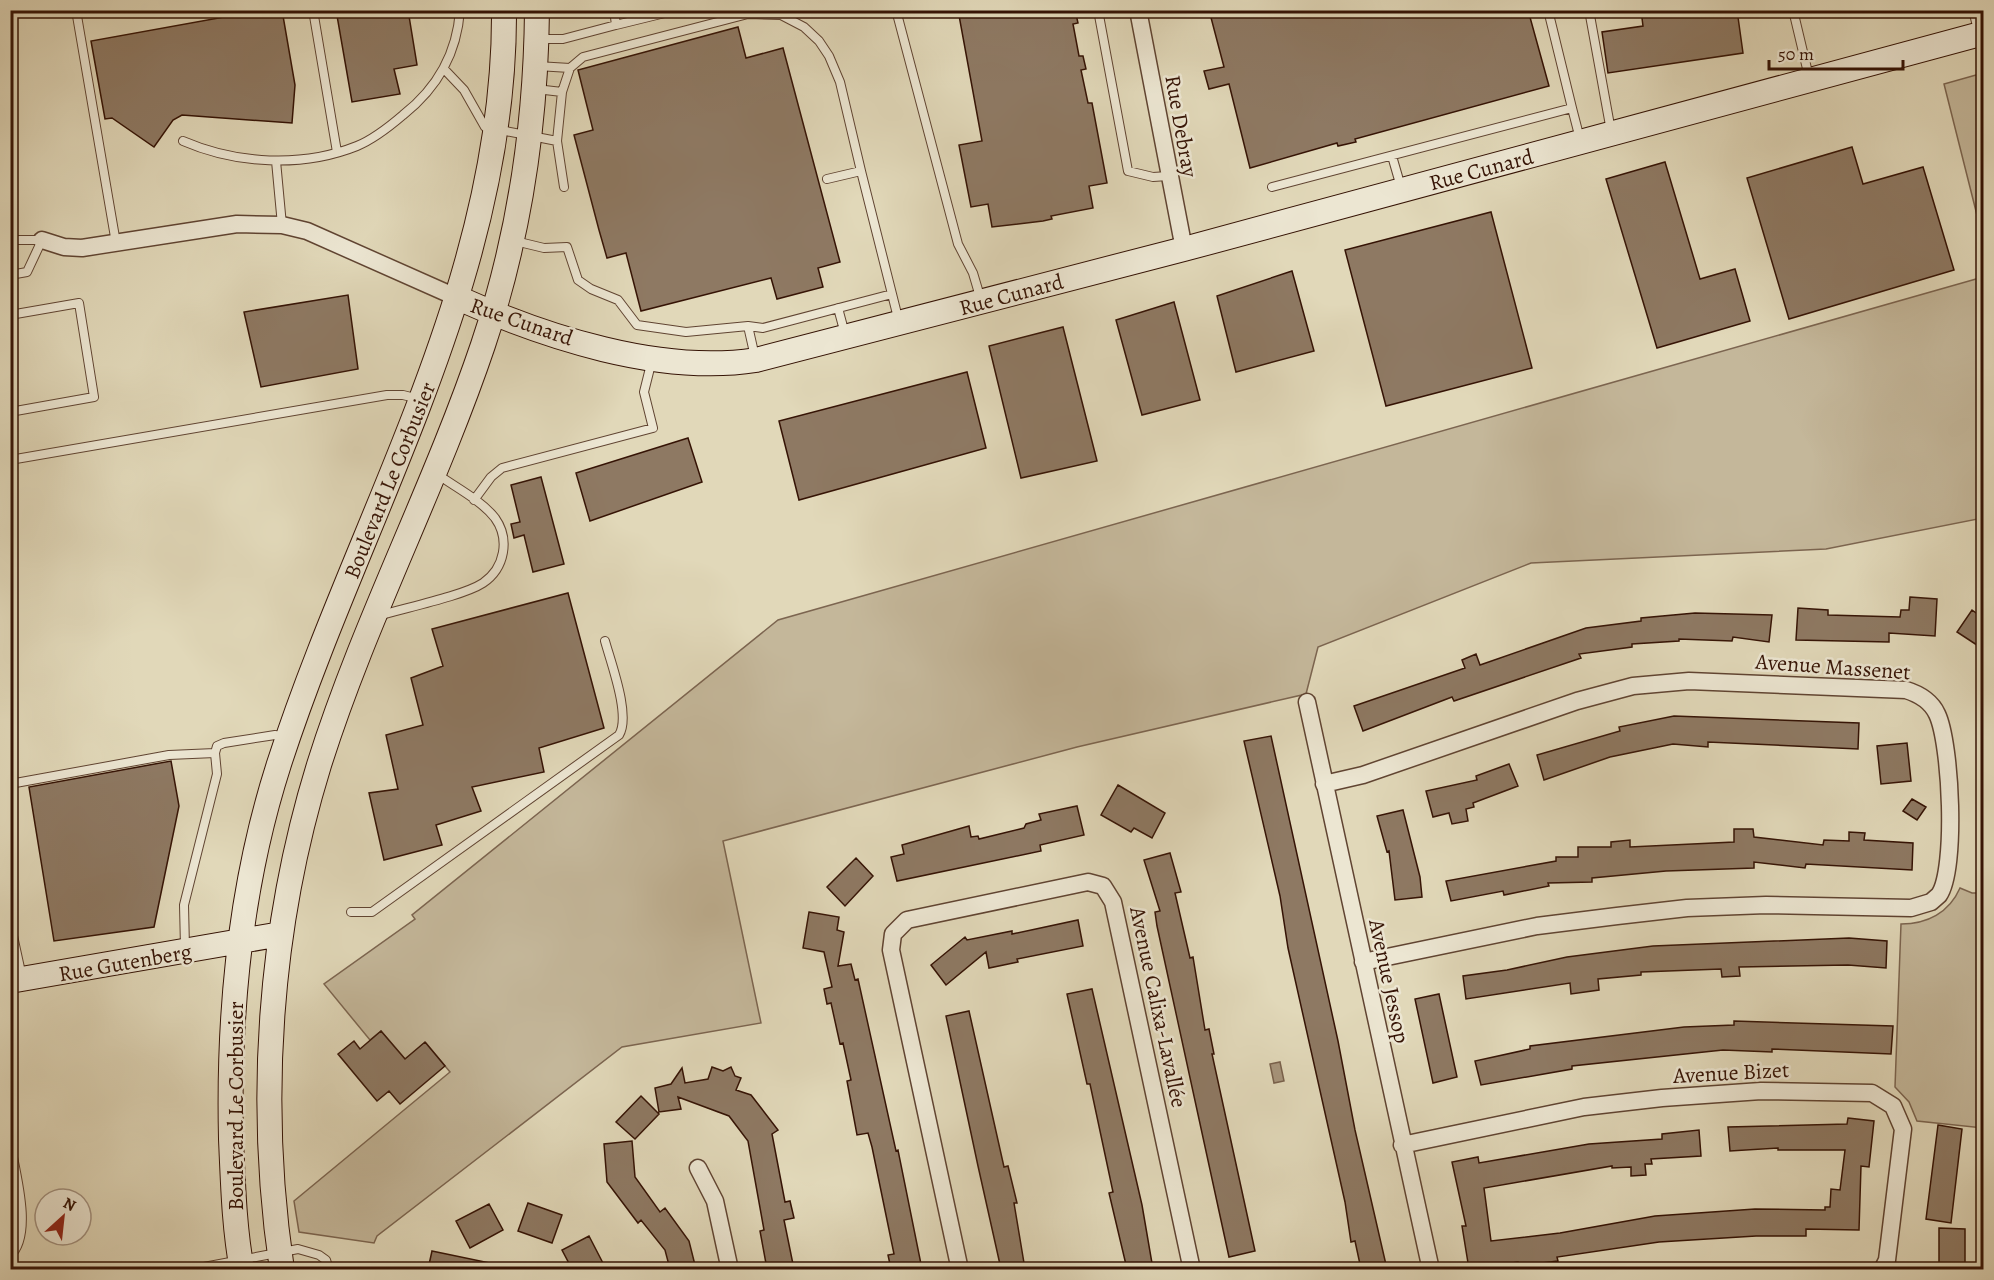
<svg xmlns="http://www.w3.org/2000/svg" width="1994" height="1280" viewBox="0 0 1994 1280" font-family="Alegreya,serif">
<style>
.green{fill:#c4b79a;stroke:#7c6550;stroke-width:1.5}
.water{fill:#a7957c;stroke:#79614c;stroke-width:1.5}
.building{fill:#8e7963;stroke:#351305;stroke-width:1.5}
.lines{fill:none;stroke-linecap:round;stroke-linejoin:round}
.lane-casing{stroke:#604432;stroke-width:10}
.street-casing{stroke:#604432;stroke-width:19}
.secondary-casing{stroke:#351305;stroke-width:26}
.lane{stroke:#ece6d2;stroke-width:8}
.street{stroke:#ece6d2;stroke-width:16}
.secondary{stroke:#ece6d2;stroke-width:24}
.labels{text-anchor:middle;stroke-width:5;stroke-linejoin:round;paint-order:stroke}
.street-label{font-size:22px;fill:#351305;stroke:#ece6d2}
</style>
<rect width="100%" height="100%" fill="#e1d8b9"/>
<filter id="stains"><feTurbulence type="fractalNoise" baseFrequency=".00333" numOctaves="4"/><feColorMatrix values="0 0 0 0 .2 0 0 0 0 .09 0 0 0 0 .02 0 0 0 .5 -.17"/></filter>
<radialGradient id="worn" r=".72"><stop offset=".6" stop-color="#630" stop-opacity="0"/><stop offset="1" stop-color="#630" stop-opacity=".3"/></radialGradient>
<path class="green" d="M 1983,73 L 1984,73 L 1983,239 L 1944,84 Z
M 1983,277 L 1983,518 L 1826,549 L 1531,563 L 1318,647 L 1306,694 L 1077,747 L 723,841 L 761,1023 L 622,1047 L 377,1236 L 374,1243 L 299,1232 L 294,1201 L 450,1072 L 426,1043 L 405,1059 L 381,1031 L 370,1040 L 324,984 L 415,919 L 412,915 L 778,620 Z
M 1960,888 L 1972,893 L 1983,893 L 1983,1128 L 1917,1121 L 1909,1102 L 1895,1087 L 1901,924 C 1927,924 1949,913 1960,888 Z"/>
<path class="water" d="M 1280,1062 L 1284,1081 L 1274,1083 L 1270,1064 Z"/>
<path class="building" d="M 263,10 L 282,10 L 295,85 L 292,123 L 182,115 L 173,120 L 154,147 L 112,118 L 105,119 L 91,41 Z
M 336,10 L 408,10 L 417,65 L 394,69 L 400,94 L 352,102 Z
M 958,10 L 1075,10 L 1078,23 L 1073,24 L 1079,56 L 1083,56 L 1086,69 L 1081,70 L 1088,103 L 1092,103 L 1107,183 L 1089,186 L 1093,208 L 1051,216 L 1052,219 L 1043,221 L 992,227 L 988,204 L 971,207 L 959,145 L 982,141 Z
M 1209,10 L 1528,10 L 1549,86 L 1355,139 L 1356,142 L 1338,146 L 1337,143 L 1250,168 L 1229,84 L 1209,89 L 1204,71 L 1224,67 Z
M 1641,10 L 1737,10 L 1743,53 L 1608,73 L 1602,32 L 1643,26 Z
M 738,27 L 746,58 L 783,48 L 840,262 L 818,268 L 823,287 L 777,299 L 771,278 L 641,311 L 626,253 L 607,258 L 599,230 L 574,135 L 593,130 L 578,70 Z
M 1852,147 L 1863,184 L 1923,167 L 1954,270 L 1789,319 L 1747,178 Z
M 1665,162 L 1700,279 L 1735,269 L 1750,321 L 1657,348 L 1606,179 Z
M 1491,212 L 1532,368 L 1386,406 L 1345,250 Z
M 1292,271 L 1314,351 L 1236,372 L 1217,296 Z
M 348,295 L 358,369 L 261,387 L 244,312 Z
M 1174,302 L 1200,400 L 1142,415 L 1116,320 Z
M 1063,327 L 1097,461 L 1021,478 L 989,346 Z
M 967,372 L 986,448 L 799,500 L 779,421 Z
M 688,438 L 702,482 L 590,521 L 576,473 Z
M 541,477 L 564,564 L 533,572 L 524,535 L 514,538 L 511,524 L 520,522 L 511,485 Z
M 568,593 L 604,728 L 539,748 L 544,772 L 472,787 L 481,811 L 436,825 L 442,845 L 384,860 L 369,793 L 398,789 L 386,735 L 423,725 L 411,678 L 443,666 L 432,629 Z
M 1910,597 L 1937,599 L 1935,636 L 1889,633 L 1889,642 L 1796,640 L 1798,608 L 1828,610 L 1828,615 L 1900,617 L 1901,610 L 1909,610 Z
M 1972,610 L 1983,618 L 1983,649 L 1957,632 Z
M 1695,613 L 1772,615 L 1769,642 L 1733,637 L 1732,641 L 1679,639 L 1679,641 L 1632,644 L 1632,647 L 1579,654 L 1581,658 L 1454,701 L 1452,697 L 1363,731 L 1354,706 L 1465,668 L 1462,660 L 1476,654 L 1480,665 L 1586,628 L 1641,621 L 1641,618 Z
M 1674,716 L 1859,723 L 1858,749 L 1708,742 L 1708,747 L 1673,744 L 1610,757 L 1544,780 L 1537,755 L 1620,731 L 1619,727 Z
M 1271,736 L 1338,1041 L 1355,1130 L 1387,1269 L 1361,1269 L 1355,1241 L 1351,1242 L 1345,1202 L 1288,948 L 1280,896 L 1244,741 Z
M 1907,743 L 1911,781 L 1881,784 L 1877,746 Z
M 171,761 L 179,806 L 154,927 L 54,941 L 29,787 Z
M 1509,764 L 1518,786 L 1473,803 L 1474,807 L 1466,809 L 1468,821 L 1452,824 L 1449,813 L 1433,817 L 1426,791 L 1477,780 L 1476,776 Z
M 1118,785 L 1165,813 L 1152,838 L 1134,828 L 1131,832 L 1101,815 Z
M 1912,799 L 1926,807 L 1917,820 L 1903,811 Z
M 1077,806 L 1084,835 L 1040,845 L 1041,851 L 897,881 L 891,857 L 904,854 L 902,845 L 969,826 L 971,837 L 978,836 L 979,839 L 1024,828 L 1026,824 L 1041,820 L 1039,814 Z
M 1403,810 L 1420,877 L 1422,897 L 1395,900 L 1389,851 L 1387,852 L 1377,816 Z
M 1734,829 L 1753,829 L 1754,837 L 1823,845 L 1824,840 L 1849,841 L 1849,832 L 1865,833 L 1864,840 L 1913,843 L 1912,870 L 1806,864 L 1805,868 L 1754,862 L 1754,868 L 1666,871 L 1592,878 L 1592,882 L 1548,883 L 1549,886 L 1504,895 L 1503,891 L 1451,901 L 1446,881 L 1556,861 L 1556,857 L 1578,857 L 1578,847 L 1611,847 L 1611,842 L 1630,840 L 1630,847 L 1734,842 Z
M 1170,853 L 1181,892 L 1175,893 L 1190,958 L 1193,957 L 1205,1030 L 1209,1029 L 1214,1054 L 1212,1054 L 1255,1251 L 1229,1257 L 1157,926 L 1155,912 L 1160,911 L 1144,860 Z
M 856,858 L 873,876 L 845,906 L 827,887 Z
M 809,912 L 839,917 L 837,930 L 844,932 L 838,966 L 851,964 L 855,980 L 858,979 L 896,1151 L 898,1150 L 922,1269 L 891,1269 L 888,1255 L 894,1254 L 872,1147 L 868,1133 L 857,1135 L 847,1081 L 851,1080 L 843,1043 L 840,1044 L 831,1003 L 827,1004 L 824,989 L 832,987 L 824,952 L 803,948 Z
M 1078,920 L 1083,946 L 1017,959 L 1018,962 L 989,968 L 986,952 L 946,985 L 931,965 L 965,937 L 967,940 L 1012,931 L 1012,934 Z
M 1849,938 L 1887,941 L 1886,968 L 1848,965 L 1739,967 L 1740,976 L 1722,977 L 1721,969 L 1641,972 L 1641,975 L 1598,979 L 1599,990 L 1571,994 L 1570,983 L 1466,999 L 1463,976 L 1507,970 L 1567,957 L 1653,946 Z
M 1092,989 L 1142,1205 L 1153,1269 L 1127,1269 L 1109,1193 L 1113,1192 L 1090,1084 L 1087,1084 L 1067,994 Z
M 1439,994 L 1457,1077 L 1433,1083 L 1415,999 Z
M 969,1011 L 1004,1167 L 1008,1166 L 1017,1203 L 1014,1203 L 1025,1269 L 1001,1269 L 978,1166 L 946,1016 Z
M 1734,1021 L 1893,1026 L 1891,1054 L 1772,1049 L 1772,1052 L 1723,1050 L 1572,1066 L 1572,1069 L 1481,1085 L 1475,1061 L 1530,1049 L 1530,1046 L 1684,1027 L 1734,1025 Z
M 381,1031 L 405,1059 L 425,1042 L 445,1066 L 400,1104 L 389,1091 L 377,1101 L 338,1054 L 354,1041 L 360,1049 Z
M 712,1067 L 723,1071 L 731,1067 L 735,1076 L 741,1078 L 736,1090 L 751,1095 L 778,1130 L 772,1134 L 785,1202 L 790,1201 L 794,1218 L 784,1220 L 794,1269 L 767,1269 L 760,1231 L 764,1230 L 748,1141 L 729,1116 L 678,1097 L 681,1109 L 659,1112 L 655,1088 L 671,1084 L 682,1068 L 685,1083 L 708,1079 Z
M 641,1096 L 659,1114 L 635,1139 L 616,1122 Z
M 1848,1118 L 1874,1121 L 1869,1167 L 1861,1166 L 1859,1230 L 1806,1229 L 1806,1236 L 1756,1236 L 1659,1242 L 1557,1257 L 1558,1261 L 1519,1266 L 1518,1262 L 1469,1269 L 1462,1226 L 1466,1226 L 1452,1162 L 1478,1157 L 1479,1163 L 1589,1144 L 1662,1139 L 1662,1134 L 1699,1130 L 1701,1156 L 1651,1159 L 1652,1164 L 1645,1164 L 1646,1175 L 1631,1176 L 1631,1167 L 1612,1168 L 1612,1166 L 1484,1188 L 1491,1241 L 1560,1233 L 1655,1216 L 1755,1209 L 1825,1210 L 1825,1207 L 1830,1207 L 1831,1189 L 1840,1190 L 1845,1150 L 1778,1150 L 1778,1148 L 1730,1151 L 1728,1127 L 1847,1124 Z
M 1938,1125 L 1962,1129 L 1951,1223 L 1926,1219 Z
M 632,1141 L 635,1177 L 660,1212 L 665,1208 L 689,1241 L 696,1269 L 670,1269 L 665,1250 L 641,1220 L 638,1223 L 607,1182 L 604,1144 Z
M 528,1203 L 562,1215 L 552,1243 L 518,1231 Z
M 489,1204 L 503,1230 L 470,1248 L 456,1221 Z
M 1939,1228 L 1965,1229 L 1965,1268 L 1939,1268 Z
M 589,1236 L 606,1269 L 572,1269 L 562,1250 Z
M 432,1251 L 490,1263 L 489,1269 L 428,1269 Z"/>
<g class="lines">
<defs>
<path id="lane" d="M 76,10 L 116,243
M 313,10 L 337,152
M 896,10 L 958,244 L 973,273 L 981,300
M 1098,10 L 1128,171 L 1153,177 L 1168,176
M 1548,10 L 1572,108
M 1589,10 L 1611,131
M 1793,10 L 1809,77
M 1973,10 L 1979,34
M 616,25 L 677,10
M 538,39 L 563,39 L 616,25 L 614,10
M 537,66 L 570,68
M 444,69 L 464,90 L 485,127 L 557,141 L 562,92 L 536,89
M 562,92 L 570,68 L 583,57 L 748,14 L 781,15 L 804,27 L 819,41 L 829,56 L 840,82 L 861,171
M 183,141 C 236,164 302,168 357,146 C 374,139 389,127 403,115 C 436,89 457,54 460,10
M 557,141 L 564,187
M 1392,156 L 1401,187
M 276,161 L 282,225
M 827,179 L 861,171 L 892,294
M 1272,187 L 1572,108 L 1580,139
M 10,240 L 42,240 L 27,272 L 10,275
M 515,241 L 544,248 L 567,247 L 578,280 L 591,289 L 618,300 L 637,325 L 686,332 L 748,326 L 755,357
M 838,308 L 845,334
M 10,315 L 79,303 L 94,397 L 10,412
M 748,326 L 763,328 L 892,294 L 899,322
M 10,460 L 387,395 L 403,395 L 419,399
M 474,500 L 491,477 L 502,468 L 653,428 L 644,392 L 652,360
M 378,616 C 404,608 463,596 483,583 C 505,568 510,539 495,518 C 481,500 455,487 437,474
M 10,784 L 169,755 L 215,753
M 351,912 L 372,912 L 619,735 C 631,716 611,663 605,641
M 10,922 L 22,977
M 185,948 L 184,905 L 217,774 L 215,753 L 217,746 L 224,743 L 275,735 L 287,738
M 10,1142 C 15,1171 34,1235 10,1256
M 188,1270 L 298,1249 L 319,1255 L 326,1260 L 329,1270"/>
<path id="street" d="M 1138,10 L 1184,249
M 42,240 L 64,247 L 82,248 L 237,224 L 282,225 L 307,231 L 458,298
M 1307,702 L 1431,1270
M 1324,784 L 1363,775 L 1577,701 L 1633,686 L 1689,681 L 1906,690 C 1919,694 1931,701 1937,714 C 1951,743 1957,869 1939,895 L 1931,902 L 1911,908 L 1766,905 L 1687,908 L 1617,916 L 1537,926 L 1363,962
M 1402,1145 L 1584,1107 L 1662,1098 L 1761,1091 L 1872,1093 L 1893,1106 L 1903,1129 L 1887,1260 L 1882,1270
M 698,1168 L 715,1201 L 730,1270
M 960,1270 L 891,950 L 893,934 L 907,920 L 1088,882 L 1103,886 L 1113,902 L 1192,1270"/>
<path id="secondary" d="M 458,298 C 545,337 660,375 756,360 L 1184,249 L 1984,33
M 10,981 L 281,934
M 242,1270 C 234,1227 233,1183 231,1139 C 228,1013 240,885 279,764 C 360,514 506,281 504,10
M 282,1270 C 257,1102 269,927 319,765 C 364,622 435,487 483,345 C 519,238 536,123 537,10"/>
</defs>
<use href="#lane" class="lane-casing"/>
<use href="#street" class="street-casing"/>
<use href="#secondary" class="secondary-casing"/>
<use href="#lane" class="lane"/>
<use href="#street" class="street"/>
<use href="#secondary" class="secondary"/>
</g>
<g class="labels">
<g class="street-label">
<text transform="translate(1182 126) rotate(80)" y="8">Rue Debray</text>
<text transform="translate(1481 169) rotate(-15)" y="8">Rue Cunard</text>
<text transform="translate(1011 294) rotate(-15)" y="8">Rue Cunard</text>
<text transform="translate(522 321) rotate(19)" y="8">Rue Cunard</text>
<text transform="translate(389 480) rotate(-68)" y="8">Boulevard Le Corbusier</text>
<text transform="translate(1833 666) rotate(4)" y="8">Avenue Massenet</text>
<text transform="translate(125 962) rotate(-10)" y="8">Rue Gutenberg</text>
<text transform="translate(1390 981) rotate(78)" y="8">Avenue Jessop</text>
<text transform="translate(1159 1007) rotate(78)" y="8">Avenue Calixa-Lavallée</text>
<text transform="translate(1731 1072) rotate(-3)" y="8">Avenue Bizet</text>
<text transform="translate(235 1106) rotate(-90)" y="8">Boulevard Le Corbusier</text>
</g>
</g>
<rect width="1994" height="1280" fill="none" stroke="#e1d8b9" stroke-width="36"/>
<rect x="12" y="12" width="1970" height="1256" fill="none" stroke="#351305" stroke-width="3"/>
<rect x="18" y="18" width="1958" height="1244" fill="none" stroke="#351305" stroke-width="1.5"/>
<g transform="translate(63 1217) rotate(27)"><circle r="28" fill="#ece6d2" stroke="#a39280" stroke-width="1.5"/>
<path d="M0-4.5L10 22L0 15L-10 22Z" fill="#8f2418"/>
<text y="-9" font-size="16" font-weight="bold" text-anchor="middle" fill="#351305">N</text>
</g>
<path d="M1769 60v9h134v-9" fill="none" stroke="#351305" stroke-width="3"/>
<text x="1778" y="60" font-size="18" fill="#351305" stroke="#ece6d2" stroke-width="4.5" paint-order="stroke">50 m</text>
<rect width="100%" height="100%" filter="url(#stains)"/>
<rect width="100%" height="100%" fill="url(#worn)"/>
</svg>
